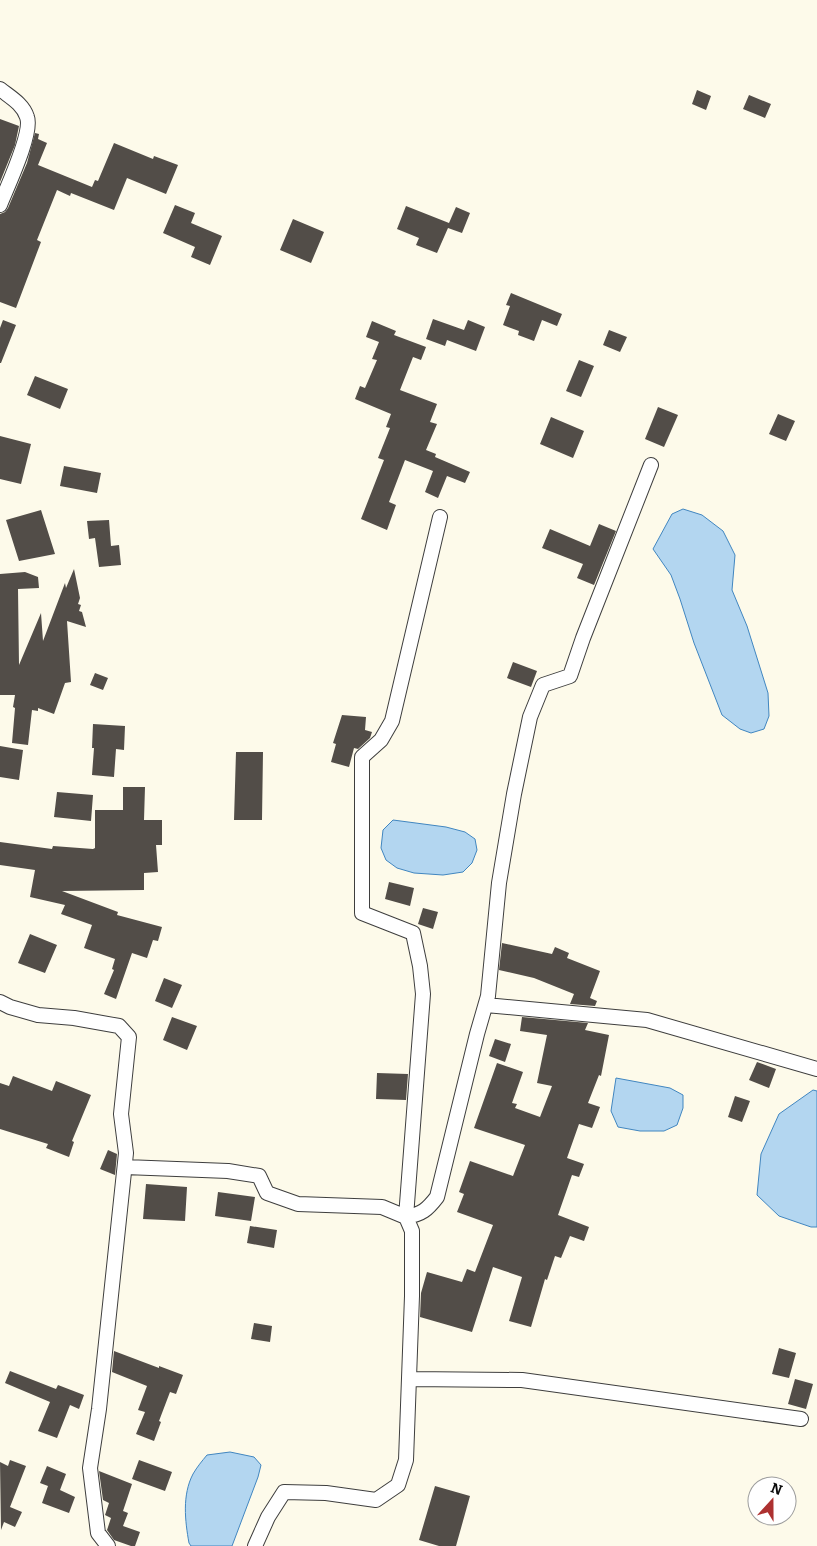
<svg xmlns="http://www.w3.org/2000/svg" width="817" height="1546" viewBox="0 0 817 1546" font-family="Bitter,serif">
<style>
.water{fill:#b3d6f0;stroke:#4186c0}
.building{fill:#524d48}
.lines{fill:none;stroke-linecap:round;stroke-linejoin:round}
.street-casing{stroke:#3e3e3e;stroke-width:16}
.street{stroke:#fff;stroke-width:14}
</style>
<rect width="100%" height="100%" fill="#fdfaea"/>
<path class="water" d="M 683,509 L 702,515 L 723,531 L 735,555 L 732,590 L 747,626 L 768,693 L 769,716 L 764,729 L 751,733 L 740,729 L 722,715 L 694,643 L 680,599 L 671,575 L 653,549 L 672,514 Z
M 393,820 L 446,827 L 465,832 L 475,839 L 477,850 L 472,863 L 463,872 L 443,875 L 414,873 L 397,868 L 386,860 L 381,848 L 383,830 Z
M 616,1078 L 670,1088 L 683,1095 L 683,1108 L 677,1125 L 664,1131 L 640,1131 L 618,1127 L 611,1111 Z
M 813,1090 L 817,1091 L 817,1227 L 811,1227 L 779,1216 L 757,1195 L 761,1154 L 779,1114 Z
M 230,1452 L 254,1457 L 261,1465 L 258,1477 L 232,1546 L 191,1546 L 189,1543 C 185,1521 182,1495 193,1474 C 197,1467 202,1461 207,1455 Z"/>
<path class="building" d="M 697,90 L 711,96 L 706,110 L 692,104 Z
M 749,95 L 771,104 L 765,118 L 743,109 Z
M 0,119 L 19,126 L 15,145 L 0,182 Z
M 35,133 L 39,134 L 38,139 L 47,143 L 38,165 L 92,187 L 95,180 L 98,181 L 114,143 L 153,159 L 154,156 L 178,165 L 166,194 L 127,178 L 114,210 L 71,193 L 70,196 L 57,190 L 37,240 L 41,242 L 16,308 L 0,302 L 0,214 L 5,212 L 8,208 L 27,163 Z
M 175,205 L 195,213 L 191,223 L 222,236 L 210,265 L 191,257 L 195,247 L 163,233 Z
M 406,206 L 449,223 L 456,207 L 470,213 L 462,233 L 448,228 L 437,253 L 416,245 L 419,238 L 397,229 Z
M 293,219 L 324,232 L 311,263 L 280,250 Z
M 511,293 L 562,314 L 557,326 L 542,320 L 534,341 L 518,335 L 519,331 L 503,325 L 510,306 L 506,305 Z
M 433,319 L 464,330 L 468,320 L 485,327 L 476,351 L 447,340 L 445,346 L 426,339 Z
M 3,320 L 16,325 L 1,363 L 0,363 L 0,328 Z
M 372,321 L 396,331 L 394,335 L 426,347 L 421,360 L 413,357 L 400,390 L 437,404 L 430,422 L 437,424 L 426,450 L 436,454 L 435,457 L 470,472 L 465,483 L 447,476 L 438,498 L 425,492 L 433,471 L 405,460 L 389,502 L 396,505 L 387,530 L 361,519 L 384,460 L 378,458 L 390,428 L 386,427 L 391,414 L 355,399 L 360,386 L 365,388 L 377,360 L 372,359 L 379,342 L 366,337 Z
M 609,330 L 627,337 L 620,352 L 603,345 Z
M 579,360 L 594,366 L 581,397 L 566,391 Z
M 35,376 L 68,389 L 60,409 L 27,395 Z
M 658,407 L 678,415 L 664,447 L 645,439 Z
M 778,414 L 795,421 L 786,441 L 769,434 Z
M 551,417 L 584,431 L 573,458 L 540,444 Z
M 0,436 L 31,444 L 21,484 L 0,479 Z
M 64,466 L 101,473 L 97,493 L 60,486 Z
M 41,510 L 55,554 L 19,561 L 6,520 Z
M 109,520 L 111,546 L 119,545 L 121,565 L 99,567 L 95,538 L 89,539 L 87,521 Z
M 599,524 L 616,531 L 594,585 L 577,578 L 583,564 L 542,548 L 550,529 L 590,546 Z
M 74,569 L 80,598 L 78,604 L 81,605 L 79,611 L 82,612 L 86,627 L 67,621 L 71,682 L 65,683 L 54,714 L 38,708 L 38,711 L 32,710 L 28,745 L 12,743 L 15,708 L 13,707 L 15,695 L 0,695 L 0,574 L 25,572 L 38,577 L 39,588 L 18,589 L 19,665 L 41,613 L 43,641 L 65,583 L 66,588 Z
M 513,662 L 537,671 L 531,687 L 507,678 Z
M 95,673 L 108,678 L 103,690 L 90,685 Z
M 342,715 L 366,717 L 365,730 L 372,732 L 370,738 L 358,749 L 354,748 L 349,767 L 331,762 L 336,744 L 333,743 Z
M 93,724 L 125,726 L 124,750 L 116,749 L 114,777 L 92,775 L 94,748 L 92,748 Z
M 0,746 L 23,750 L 19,780 L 0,777 Z
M 236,752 L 263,752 L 262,820 L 234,820 Z
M 123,787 L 145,787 L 144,820 L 162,820 L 162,845 L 156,845 L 158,872 L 144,873 L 144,890 L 62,891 L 118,912 L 117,915 L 162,927 L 158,941 L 153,940 L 147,958 L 132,953 L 116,999 L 104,994 L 114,970 L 112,969 L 115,959 L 84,948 L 92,925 L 61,914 L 65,905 L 30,897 L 35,870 L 0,865 L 0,842 L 52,849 L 53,846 L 93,849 L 95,848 L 95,810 L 123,810 Z
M 57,792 L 93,795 L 91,821 L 54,817 Z
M 389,882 L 414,888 L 410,906 L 385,899 Z
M 423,908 L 438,912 L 433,929 L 418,924 Z
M 30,934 L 57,945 L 45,973 L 18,963 Z
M 502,943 L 552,954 L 555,947 L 569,953 L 567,958 L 600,971 L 590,998 L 597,1001 L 595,1006 L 570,1004 L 574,994 L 534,978 L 499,970 Z
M 164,978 L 182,985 L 172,1008 L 155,1001 Z
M 172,1017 L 197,1026 L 187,1050 L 163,1040 Z
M 522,1017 L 588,1023 L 585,1030 L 609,1035 L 601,1076 L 599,1075 L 588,1103 L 600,1107 L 592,1128 L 579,1124 L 567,1158 L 584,1164 L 579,1177 L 572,1175 L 558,1215 L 589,1227 L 584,1241 L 570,1236 L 561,1258 L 555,1256 L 547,1280 L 545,1279 L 531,1327 L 509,1321 L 522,1277 L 493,1267 L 472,1332 L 420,1317 L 421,1293 L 427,1272 L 462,1282 L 467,1269 L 475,1272 L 493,1225 L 457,1212 L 464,1194 L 459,1192 L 470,1161 L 513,1176 L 525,1145 L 474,1128 L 497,1063 L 523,1072 L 512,1103 L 517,1104 L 515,1108 L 540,1117 L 552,1086 L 537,1083 L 547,1035 L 520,1031 Z
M 495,1039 L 511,1044 L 505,1062 L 489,1056 Z
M 757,1062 L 776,1069 L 769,1088 L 749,1080 Z
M 377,1073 L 408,1074 L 406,1100 L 376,1099 Z
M 13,1076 L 52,1091 L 56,1081 L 91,1095 L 72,1141 L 74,1142 L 69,1157 L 46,1148 L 48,1144 L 0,1129 L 0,1083 L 9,1086 Z
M 735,1096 L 750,1101 L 742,1122 L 728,1117 Z
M 108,1150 L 117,1154 L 115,1175 L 100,1169 Z
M 146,1184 L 187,1187 L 185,1221 L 143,1219 Z
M 218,1192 L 255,1197 L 251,1221 L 215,1216 Z
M 250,1226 L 277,1230 L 274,1248 L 247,1243 Z
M 254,1323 L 272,1326 L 270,1342 L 251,1339 Z
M 779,1348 L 796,1353 L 789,1378 L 772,1374 Z
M 114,1351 L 159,1368 L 159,1366 L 183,1375 L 176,1394 L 170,1392 L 159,1421 L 161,1422 L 154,1441 L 136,1434 L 145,1412 L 138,1410 L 147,1386 L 112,1372 Z
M 10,1371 L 56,1389 L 58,1385 L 84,1395 L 79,1409 L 70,1405 L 57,1438 L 38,1431 L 50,1402 L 5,1383 Z
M 795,1379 L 813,1384 L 806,1409 L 788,1404 Z
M 10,1460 L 26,1466 L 10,1507 L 22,1512 L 15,1527 L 4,1522 L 1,1530 L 0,1462 L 8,1466 Z
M 139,1460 L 172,1472 L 165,1491 L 132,1479 Z
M 47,1466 L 66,1474 L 60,1490 L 75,1497 L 69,1513 L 42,1503 L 48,1486 L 40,1483 Z
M 99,1471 L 132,1484 L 123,1511 L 128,1513 L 123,1526 L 140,1532 L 135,1546 L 131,1546 L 114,1540 L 107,1530 L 111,1518 L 105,1515 L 109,1503 L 103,1500 Z
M 435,1486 L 470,1496 L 456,1546 L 439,1546 L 419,1540 Z"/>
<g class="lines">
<defs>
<path id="street" d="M 0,89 C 10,97 23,104 27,117 C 33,133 7,187 0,205
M 440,517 L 392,721 L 381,740 L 362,757 L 362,913 L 413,933 L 420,966 L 423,994 L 406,1217 C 422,1214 427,1210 437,1197 L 477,1034 L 488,996 L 499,883 L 514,794 L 530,717 L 543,685 L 570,676 L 583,638 L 651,465
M 0,1002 L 10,1007 L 38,1015 L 74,1018 L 119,1026 L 129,1037 L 121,1114 L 126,1153 L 99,1409 L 90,1468 L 98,1533 L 108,1546
M 486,1005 L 647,1020 L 817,1069
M 125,1167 L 228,1171 L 259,1176 L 267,1193 L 298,1204 L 382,1207 L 406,1217 L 412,1231 L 412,1296 L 406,1460 L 398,1485 L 376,1500 L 326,1493 L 284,1492 L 268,1517 L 255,1546
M 410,1379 L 522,1380 L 801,1419"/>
</defs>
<use href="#street" class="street-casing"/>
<use href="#street" class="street"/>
</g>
<g transform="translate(772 1501) rotate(21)"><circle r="24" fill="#ffffff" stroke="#9d9d9d"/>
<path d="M0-4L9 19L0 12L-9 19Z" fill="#ad3130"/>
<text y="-8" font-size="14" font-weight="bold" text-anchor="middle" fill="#0b0b0b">N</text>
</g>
</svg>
